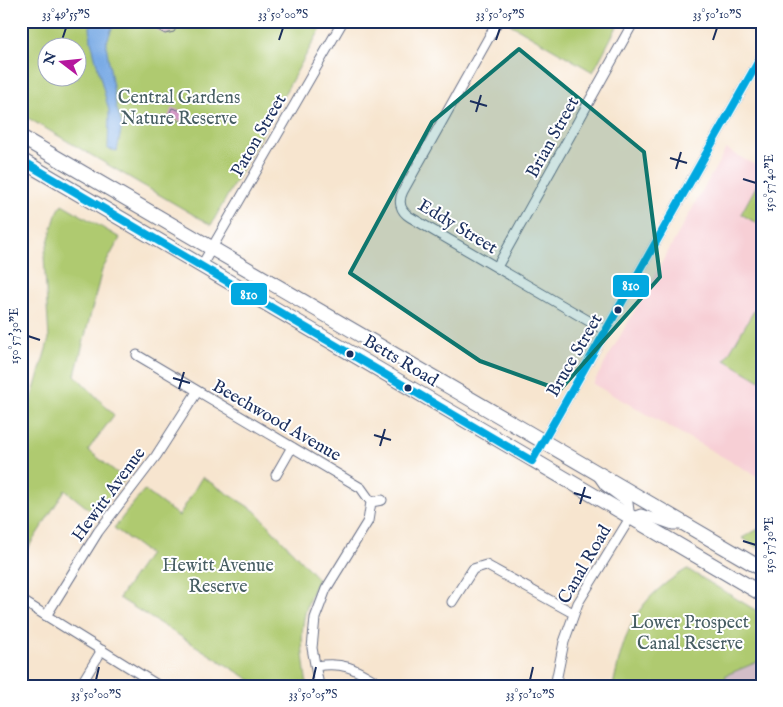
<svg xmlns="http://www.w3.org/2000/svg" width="783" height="707" viewBox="0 0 783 707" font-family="'IM FELL English',serif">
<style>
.built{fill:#f7cfd5}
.industrial{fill:#d2bdc8}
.green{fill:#afca70;stroke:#657c67;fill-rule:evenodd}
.water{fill:#7aabe5;stroke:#4a6da2}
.building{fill:#d398c5}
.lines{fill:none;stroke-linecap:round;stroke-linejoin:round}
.minor-casing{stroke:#686f86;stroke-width:11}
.highway-casing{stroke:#686f86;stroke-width:16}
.minor{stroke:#fff;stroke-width:9}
.highway{stroke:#fff;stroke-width:14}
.bus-1-casing{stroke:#fff;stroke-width:11}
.bus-1{stroke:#03a8e0;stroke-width:8}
.marked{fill:#0f766e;fill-opacity:0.2;stroke:#0f766e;stroke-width:4;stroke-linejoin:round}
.ticks{fill:none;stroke:#1b2f5e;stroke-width:2}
.bus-dot{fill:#1b2f5e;stroke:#fff;stroke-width:2}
.labels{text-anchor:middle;stroke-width:4;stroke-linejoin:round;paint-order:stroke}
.park-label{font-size:18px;fill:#475e63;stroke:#fff}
.street-label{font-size:18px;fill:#1b2f5e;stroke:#fff}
.line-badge{stroke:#fff;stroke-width:2}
.badge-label{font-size:14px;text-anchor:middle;font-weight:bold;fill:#fff}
.neatline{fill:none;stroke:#1b2f5e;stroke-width:2}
.ticks-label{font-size:12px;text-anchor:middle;fill:#1b2f5e}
</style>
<rect width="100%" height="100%" fill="#fff"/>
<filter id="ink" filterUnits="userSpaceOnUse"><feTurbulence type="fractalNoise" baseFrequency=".02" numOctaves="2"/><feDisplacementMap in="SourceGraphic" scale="10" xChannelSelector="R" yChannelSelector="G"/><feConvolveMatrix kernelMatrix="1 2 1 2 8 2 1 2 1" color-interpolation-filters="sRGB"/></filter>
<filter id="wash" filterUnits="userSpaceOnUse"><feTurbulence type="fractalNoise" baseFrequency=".0096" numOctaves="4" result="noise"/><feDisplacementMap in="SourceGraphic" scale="20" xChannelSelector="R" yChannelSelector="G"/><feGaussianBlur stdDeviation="1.12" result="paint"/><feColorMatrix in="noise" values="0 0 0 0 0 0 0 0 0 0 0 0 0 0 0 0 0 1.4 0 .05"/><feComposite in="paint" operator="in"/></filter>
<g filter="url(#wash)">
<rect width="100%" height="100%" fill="#f7e5cf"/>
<path class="built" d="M 726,149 L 762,169 L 762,468 L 757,476 L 593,384 Z"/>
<path class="industrial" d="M 762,660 L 762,686 L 724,686 L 726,675 Z"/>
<path class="green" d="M 21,21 L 325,21 L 211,225 L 21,114 ZM 48,48 L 78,48 L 78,78 L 48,78 Z
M 511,21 L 620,21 L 593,72 L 510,24 Z
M 759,181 L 762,183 L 762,218 L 758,224 L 741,214 Z
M 62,204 L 120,238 L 102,270 L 75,375 L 114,415 L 88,450 L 125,479 L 96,515 L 65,490 L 21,559 L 21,405 L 29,407 L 49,339 L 44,256 L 56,215 Z
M 762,297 L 762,382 L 725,360 Z
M 202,477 L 255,511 L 318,579 C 297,622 301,641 307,686 L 260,686 L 119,598 L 149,554 L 114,528 L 144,490 L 179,516 Z
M 762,527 L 762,550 L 742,538 Z
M 687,569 L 762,614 L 762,660 L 726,675 L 724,686 L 613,686 C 625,629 635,600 687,569 Z"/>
<path class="water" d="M 97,21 L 121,21 L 112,28 L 106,44 L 116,106 L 122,125 L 117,151 L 108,149 L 109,111 L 91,41 L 90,26 Z"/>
<g id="blocks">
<path class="building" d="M 154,21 L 180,21 L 174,32 L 165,34 L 156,29 Z
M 172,108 L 191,114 L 188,124 L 168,117 Z"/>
</g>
</g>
<g filter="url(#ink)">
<use href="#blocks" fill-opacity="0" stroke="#686f86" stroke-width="1"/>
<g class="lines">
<defs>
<path id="minor" d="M 498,21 L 403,191 C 398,201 400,211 410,217 L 606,331
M 202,265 L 343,21
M 497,267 L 634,21
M 137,355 L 361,488 L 371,502 L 368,521 L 326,589 L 315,618 L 312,648 L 319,686
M 532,461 L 762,55
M 276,475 L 292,447
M 598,476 L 605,486 L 628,503 L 630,518
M 371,502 L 382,500
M 21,600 L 159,686
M 452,602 L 473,569 L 486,565 L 573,613
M 46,616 L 98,532 L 156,456 L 197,392
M 316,666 C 347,661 358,671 383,686
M 80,686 L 102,650
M 555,686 L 564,642 L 578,603 L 630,518 L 641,514 L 673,525 L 683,525"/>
<path id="highway" d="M 21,137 L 762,569
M 21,160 L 762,594"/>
</defs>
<use href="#minor" class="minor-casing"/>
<use href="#highway" class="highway-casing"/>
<use href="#minor" class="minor"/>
<use href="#highway" class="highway"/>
<defs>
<path id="bus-1" d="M 21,160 L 532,461 L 762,55"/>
</defs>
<use href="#bus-1" class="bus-1-casing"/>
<use href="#bus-1" class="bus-1"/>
</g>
</g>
<path class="marked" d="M 519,49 L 644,152 L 660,277 L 560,390 L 480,361 L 350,273 L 432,122 Z"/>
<path class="ticks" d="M 62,40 L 66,28M 279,40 L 283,28M 496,40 L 500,28M 713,40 L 717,28M 470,101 L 487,106M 476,112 L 481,95M 670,158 L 687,163M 676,169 L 681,152M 743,179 L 756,183M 28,336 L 40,340M 173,378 L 190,383M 179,389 L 184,372M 374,435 L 391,440M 380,446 L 385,429M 574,493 L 591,498M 580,504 L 585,487M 743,541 L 756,545M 96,680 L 99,667M 313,680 L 316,667M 530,680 L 533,667"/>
<g class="bus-dot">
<circle cx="618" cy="310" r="4.5"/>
<circle cx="350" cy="354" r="4.5"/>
<circle cx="408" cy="388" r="4.5"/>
</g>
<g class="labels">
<g class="park-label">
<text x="179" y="103">Central Gardens<tspan x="179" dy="21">Nature Reserve</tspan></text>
<text x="218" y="571">Hewitt Avenue<tspan x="218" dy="21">Reserve</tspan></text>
<text x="690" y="628">Lower Prospect<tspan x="690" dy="21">Canal Reserve</tspan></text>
</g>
<g class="street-label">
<text transform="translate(258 135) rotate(-60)" y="6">Paton Street</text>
<text transform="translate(552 137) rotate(-61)" y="6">Brian Street</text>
<text transform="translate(458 226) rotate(31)" y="6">Eddy Street</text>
<text transform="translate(574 355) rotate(-60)" y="6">Bruce Street</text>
<text transform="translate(401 360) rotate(31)" y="6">Betts Road</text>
<text transform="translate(277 420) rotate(30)" y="6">Beechwood Avenue</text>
<text transform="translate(108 494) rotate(-54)" y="6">Hewitt Avenue</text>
<text transform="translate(584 564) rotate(-60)" y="6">Canal Road</text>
</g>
</g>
<g class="line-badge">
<rect x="612" y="274" width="38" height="24" rx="5" fill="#03a8e0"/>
<rect x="230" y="282" width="38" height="24" rx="5" fill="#03a8e0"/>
</g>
<g class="badge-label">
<text x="631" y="290">810</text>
<text x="249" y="299">810</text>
</g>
<rect width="783" height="707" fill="none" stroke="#fff" stroke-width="55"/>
<g transform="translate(62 62) rotate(286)"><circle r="24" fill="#ffffff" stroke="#a4acbf"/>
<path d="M0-4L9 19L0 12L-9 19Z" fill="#b5179e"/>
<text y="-8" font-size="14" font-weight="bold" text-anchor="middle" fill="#1b2f5e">N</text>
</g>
<rect x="28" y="28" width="728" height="652" class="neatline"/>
<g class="ticks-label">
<text x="66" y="18">33°49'55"S</text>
<text x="283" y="18">33°50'00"S</text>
<text x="500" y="18">33°50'05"S</text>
<text x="717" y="18">33°50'10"S</text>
<text transform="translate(769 183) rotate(-90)" y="4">150°57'40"E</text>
<text transform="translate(14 336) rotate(-90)" y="4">150°57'30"E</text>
<text transform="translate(769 545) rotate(-90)" y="4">150°57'30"E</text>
<text x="96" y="698">33°50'00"S</text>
<text x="313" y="698">33°50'05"S</text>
<text x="530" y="698">33°50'10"S</text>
</g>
</svg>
